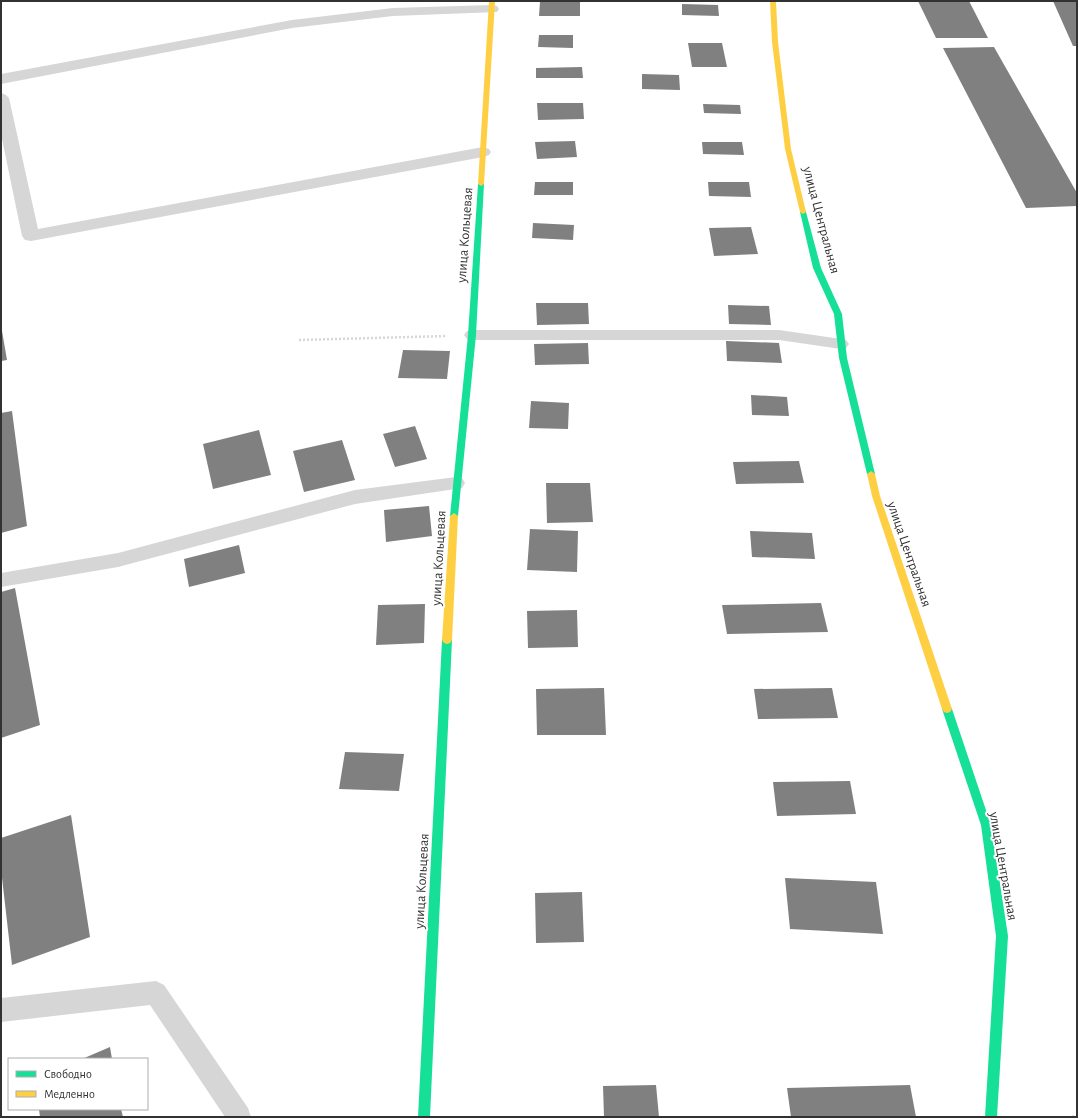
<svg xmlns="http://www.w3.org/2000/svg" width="1078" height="1118" viewBox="0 0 1078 1118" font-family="'Alegreya Sans',sans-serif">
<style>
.building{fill:#808080}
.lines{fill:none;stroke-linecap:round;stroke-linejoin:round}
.path-far1{stroke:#d6d6d6;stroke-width:2.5;stroke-dasharray:2 2;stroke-linecap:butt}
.path{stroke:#d6d6d6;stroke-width:3;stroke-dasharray:2.5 2.5;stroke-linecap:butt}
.lane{fill:#d6d6d6;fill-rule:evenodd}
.street{fill:#d6d6d6;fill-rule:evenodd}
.fast{fill:#16e098;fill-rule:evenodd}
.slow{fill:#ffcf43;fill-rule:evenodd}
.labels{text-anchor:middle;stroke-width:4;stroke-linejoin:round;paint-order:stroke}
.street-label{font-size:14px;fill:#323232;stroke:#fff}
</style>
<rect width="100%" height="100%" fill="#fff"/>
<path class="building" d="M 918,1 L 969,1 L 988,38 L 936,38 Z
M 1053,1 L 1077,1 L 1077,46 L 1073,46 Z
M 540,2 L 580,2 L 580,16 L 539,16 Z
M 682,4 L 718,5 L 719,16 L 682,15 Z
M 539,35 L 573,35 L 573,48 L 538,47 Z
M 688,43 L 722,43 L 727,67 L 692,67 Z
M 994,47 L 1077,193 L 1077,206 L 1026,208 L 943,48 Z
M 582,67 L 583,78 L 536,78 L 536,68 Z
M 642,74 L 679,75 L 680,90 L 642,89 Z
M 537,103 L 583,103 L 584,119 L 538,120 Z
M 703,104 L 740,105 L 741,114 L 704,113 Z
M 575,141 L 577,157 L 537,159 L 535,142 Z
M 702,142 L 742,142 L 744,155 L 703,154 Z
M 535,182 L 573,182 L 573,195 L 534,195 Z
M 708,182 L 749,182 L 751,197 L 709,196 Z
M 533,223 L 574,225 L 573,240 L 532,238 Z
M 751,227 L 758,254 L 714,256 L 709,228 Z
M 536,303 L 588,303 L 589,324 L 537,325 Z
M 728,305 L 769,306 L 771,325 L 729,324 Z
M 1,325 L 7,360 L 1,361 Z
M 726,341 L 779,343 L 782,363 L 727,361 Z
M 588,343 L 589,364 L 535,365 L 534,344 Z
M 403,350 L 450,351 L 447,379 L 398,378 Z
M 751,395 L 787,397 L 789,416 L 752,415 Z
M 531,401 L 569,403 L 568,429 L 529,428 Z
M 12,411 L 27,526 L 1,533 L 1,413 Z
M 415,426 L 427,459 L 395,467 L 383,434 Z
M 259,430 L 271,475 L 213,489 L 203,444 Z
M 342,440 L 355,480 L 304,492 L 293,451 Z
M 799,461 L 804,483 L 736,484 L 733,462 Z
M 546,483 L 590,483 L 593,522 L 547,523 Z
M 429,506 L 432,536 L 386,542 L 384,510 Z
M 530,529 L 578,531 L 577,572 L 527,570 Z
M 750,531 L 812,533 L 815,559 L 752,557 Z
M 239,545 L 245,573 L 189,587 L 184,559 Z
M 15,588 L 40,725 L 1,738 L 1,592 Z
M 821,603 L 828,632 L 727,634 L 722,605 Z
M 425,604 L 424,643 L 376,645 L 378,605 Z
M 577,610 L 578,647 L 528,648 L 527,611 Z
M 604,688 L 606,735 L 537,735 L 536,689 Z
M 832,688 L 838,718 L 758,719 L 754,689 Z
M 345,752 L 404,754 L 399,791 L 339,789 Z
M 850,781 L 856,814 L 777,816 L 773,782 Z
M 71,815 L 90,937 L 12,965 L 1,869 L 1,838 Z
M 785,878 L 876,882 L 883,934 L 790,929 Z
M 582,892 L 584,942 L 536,943 L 535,893 Z
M 110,1047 L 112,1059 L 82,1059 Z
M 656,1085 L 659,1117 L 604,1117 L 603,1086 Z
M 910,1085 L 916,1117 L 791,1117 L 787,1088 Z
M 39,1109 L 121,1109 L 123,1117 L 40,1117 Z"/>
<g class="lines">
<path class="path-far1" d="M 299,340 L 447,336"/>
<path class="path" d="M 1072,1117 L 1077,1116"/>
<path class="lane" d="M 472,330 L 779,330 L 841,339 L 846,340 L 849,344 L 846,348 L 841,349 L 779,340 L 472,340 L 467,339 L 464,335 L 467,331 Z
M 456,477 L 462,478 L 465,483 L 462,488 L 355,504 L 118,567 L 1,587 L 1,573 L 118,553 L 355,490 Z
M 156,981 L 164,985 L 248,1108 L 251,1117 L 225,1117 L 150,1005 L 1,1022 L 1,998 Z"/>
<path class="street" d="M 492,5 L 497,6 L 499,9 L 497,12 L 393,16 L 292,28 L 1,84 L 1,74 L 292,20 L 393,8 Z
M 1,93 L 6,95 L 9,98 L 38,229 L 483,147 L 489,149 L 491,152 L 489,155 L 483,157 L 31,241 L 25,240 L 22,236 L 1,134 Z"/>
<path class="fast" d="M 481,182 L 484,184 L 476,335 L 458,516 L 454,519 L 450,516 L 468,335 L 478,184 Z
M 801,210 L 805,210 L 806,212 L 821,268 L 842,314 L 847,358 L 875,474 L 871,477 L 867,474 L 839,358 L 834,314 L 813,268 L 800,212 Z
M 447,636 L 450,637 L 452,640 L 430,1117 L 418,1117 L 442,640 L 444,637 Z
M 947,705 L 950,706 L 952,709 L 991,825 L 1008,936 L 997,1117 L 985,1117 L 996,936 L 981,825 L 942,709 L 944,706 Z"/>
<path class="slow" d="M 489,1 L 495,1 L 484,184 L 481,186 L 478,184 Z
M 770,1 L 776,1 L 778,42 L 791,149 L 806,212 L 803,214 L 800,212 L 785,149 L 772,42 Z
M 871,471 L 875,474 L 880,496 L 952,709 L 950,712 L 947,713 L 944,712 L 942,709 L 872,496 L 867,474 Z
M 454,513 L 458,516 L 452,640 L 450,643 L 447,644 L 444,643 L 442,640 L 450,516 Z"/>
</g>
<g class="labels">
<g class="street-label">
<text transform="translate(822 220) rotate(75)" y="5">улица Центральная</text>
<text transform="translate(464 235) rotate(-86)" y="5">улица Кольцевая</text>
<text transform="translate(910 554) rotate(71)" y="5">улица Центральная</text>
<text transform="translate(438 558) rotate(-87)" y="5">улица Кольцевая</text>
<text transform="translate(1004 866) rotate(80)" y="5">улица Центральная</text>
<text transform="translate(421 881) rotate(-87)" y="5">улица Кольцевая</text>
</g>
</g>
<rect width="1078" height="1118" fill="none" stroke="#323232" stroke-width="4"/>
<rect x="8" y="1058" width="140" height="52" fill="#ffffff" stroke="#adadad"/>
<rect x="16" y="1071" width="20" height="6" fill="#16e098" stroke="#adadad"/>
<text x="44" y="1078" font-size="12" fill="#323232">Свободно</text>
<rect x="16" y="1091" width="20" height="6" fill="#ffcf43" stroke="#adadad"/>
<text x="44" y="1098" font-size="12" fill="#323232">Медленно</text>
</svg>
